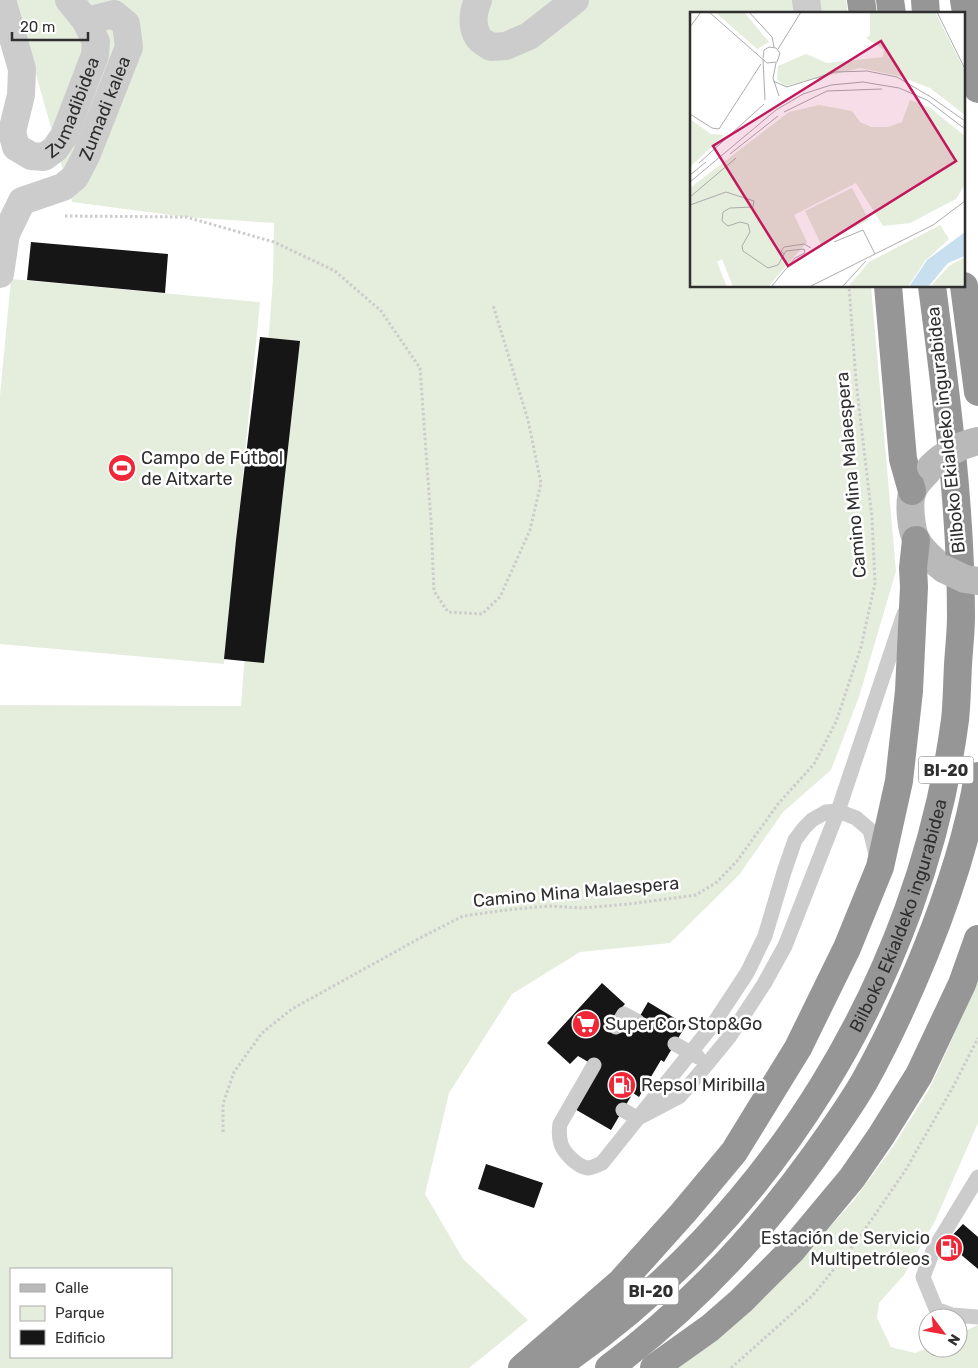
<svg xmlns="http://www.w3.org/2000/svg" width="978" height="1368" viewBox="0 0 978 1368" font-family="Rubik,sans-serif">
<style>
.green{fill:#e5eddc;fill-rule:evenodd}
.building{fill:#161616}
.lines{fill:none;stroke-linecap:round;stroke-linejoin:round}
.path{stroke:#ccc;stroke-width:3;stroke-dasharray:2.5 2.5;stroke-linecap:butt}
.lane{stroke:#ccc;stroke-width:15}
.street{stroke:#ccc;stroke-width:28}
.secondary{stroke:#b9b9b9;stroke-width:28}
.highway{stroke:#969696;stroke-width:28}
.secondary-bridge{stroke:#b9b9b9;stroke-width:28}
.labels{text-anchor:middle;stroke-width:5;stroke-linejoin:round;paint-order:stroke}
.shield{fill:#fff;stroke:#6d6d6d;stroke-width:1}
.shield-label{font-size:16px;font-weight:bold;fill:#2f2f2f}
.street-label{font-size:18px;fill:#2f2f2f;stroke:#fff}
.poi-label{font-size:18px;fill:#2f2f2f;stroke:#fff;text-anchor:start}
.inset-road{fill:none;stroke:#acacac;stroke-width:1}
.view{fill:#c2185b;fill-opacity:0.15;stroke:#c2185b;stroke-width:2.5}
.inset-edge{fill:none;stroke:#2f2f2f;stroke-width:2.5}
</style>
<rect width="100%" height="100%" fill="#fff"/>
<path class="green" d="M 15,0 L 846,0 L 848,14 L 692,14 L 692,286 L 871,286 L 896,571 L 859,697 L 831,770 L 783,812 L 739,875 L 670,943 L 580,952 L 512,994 L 449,1093 L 425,1194 L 463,1259 L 528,1320 L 469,1368 L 0,1368 L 0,705 L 241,706 L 273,279 L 274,223 L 186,217 L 72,202 ZM 11,1269 L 171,1269 L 171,1357 L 11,1357 Z
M 11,279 L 260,302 L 224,664 L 0,644 L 0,396 Z
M 978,978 L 978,1123 L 935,1221 L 904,1275 L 879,1303 L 877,1318 L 891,1347 L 915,1353 L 928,1348 L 958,1348 L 958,1334 L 978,1325 L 978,1368 L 673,1368 L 807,1252 L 855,1199 L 894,1145 L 930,1088 L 965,1010 Z"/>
<path class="building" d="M 31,242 L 168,254 L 165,293 L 27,280 Z
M 260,337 L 300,341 L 264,663 L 224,659 L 236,540 Z
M 602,983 L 625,1004 L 608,1023 L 629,1035 L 648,1002 L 686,1025 L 664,1062 L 661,1060 L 639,1097 L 633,1093 L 611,1130 L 573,1108 L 597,1067 L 578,1056 L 570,1064 L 547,1043 Z
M 486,1164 L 543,1183 L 534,1208 L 478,1189 Z
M 963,1224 L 978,1237 L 978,1269 L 946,1242 Z"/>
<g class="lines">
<path class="path" d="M 65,216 L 186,217 L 274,242 L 335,271 L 381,311 L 420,368 L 431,521 L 434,591 L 448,612 L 482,614 L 500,597 L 530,530 L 541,483 L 528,420 L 493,305
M 223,1132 L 223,1104 L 234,1072 L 262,1033 L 292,1009 L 420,938 L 463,916 L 506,910 L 549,906 L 582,908 L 629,904 L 696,895 L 717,882 L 737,861 L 778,804 L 814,764 L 836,722 L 861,647 L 875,583 L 872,518 L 856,381 L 849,286
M 731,1368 L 813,1295 L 856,1242 L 905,1171 L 953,1087 L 978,1038"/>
<path class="lane" d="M 616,1027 L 624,1014 L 637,1021
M 675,1044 L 698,1057
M 594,1065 L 560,1124 C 559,1130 559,1137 561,1144 C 564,1153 577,1166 587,1168 C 592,1168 598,1165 602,1163 L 712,1026 L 747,973 L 765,936 L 784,872 L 795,840 L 804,828 L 812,820 L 826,812 L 838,811 L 856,818 L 870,830 L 877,859
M 623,1110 L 637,1118
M 642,1116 L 680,1096 L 708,1063 L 730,1036 L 764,984 L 785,946 L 838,811 L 904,614
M 978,1177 L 933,1251 L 923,1277 L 936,1309 L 952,1315 L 978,1317"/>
<g class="street">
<path id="s1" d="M 2,0 L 22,69 L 21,95 L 12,132 L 16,147 L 31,156 L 44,157 L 55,149 L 64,136 L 95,55 L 96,42 L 86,21 L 69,0"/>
<path d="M 478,0 C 473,12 471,25 478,37 C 480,41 487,44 491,47 L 506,46 L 529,36 L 575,0"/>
<path d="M 806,0 L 808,14"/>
<path id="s2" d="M 0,274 L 6,234 L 22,201 L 63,187 L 75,177 L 86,156 L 129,47 L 126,24 L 114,14 L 86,21"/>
</g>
<path class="secondary" d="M 927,472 C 922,477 915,484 913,491 C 908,501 911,531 917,541 C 923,552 934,561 944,569"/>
<g class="highway">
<path d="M 861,0 L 863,14"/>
<path d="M 890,0 L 892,14"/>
<path d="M 925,0 L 926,14"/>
<path d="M 964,0 L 978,89"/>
<path d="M 888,286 L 903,459 L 912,491"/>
<path d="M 964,286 L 978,392"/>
<path d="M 522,1368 L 621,1282 L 683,1213 L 734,1152 L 798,1048 L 847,948 L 880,867 L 899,781 L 909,691 L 914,587 L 913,568 L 916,540"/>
<path id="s3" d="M 554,1368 C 770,1223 921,977 955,720 C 957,702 957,683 958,665 C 959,648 961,632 961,616 C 961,506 946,395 932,286"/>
<path d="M 609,1368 C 688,1309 756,1237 813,1158 C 831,1133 849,1108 864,1082 C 887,1041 907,997 925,953 C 948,896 968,837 978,776"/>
<path d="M 654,1368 L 710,1328 L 741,1301 L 792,1250 L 852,1178 L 881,1136 L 919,1075 L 962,984 L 978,939"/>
</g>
<path class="secondary-bridge" d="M 931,467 C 944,454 960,445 978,441
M 944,569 L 965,579 L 978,581"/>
</g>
<defs>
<symbol id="stadium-disc" viewBox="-11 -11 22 22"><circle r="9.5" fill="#f02737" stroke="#fff"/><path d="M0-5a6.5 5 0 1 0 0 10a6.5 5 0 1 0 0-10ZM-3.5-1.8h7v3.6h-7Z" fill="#fff"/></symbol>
<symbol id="supermarket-disc" viewBox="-11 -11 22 22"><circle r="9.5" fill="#f02737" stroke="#fff"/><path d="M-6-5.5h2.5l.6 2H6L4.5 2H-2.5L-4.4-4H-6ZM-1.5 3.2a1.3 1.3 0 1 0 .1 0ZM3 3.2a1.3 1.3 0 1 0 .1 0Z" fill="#fff"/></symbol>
<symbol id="fuel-disc" viewBox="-11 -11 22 22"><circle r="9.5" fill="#f02737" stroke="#fff"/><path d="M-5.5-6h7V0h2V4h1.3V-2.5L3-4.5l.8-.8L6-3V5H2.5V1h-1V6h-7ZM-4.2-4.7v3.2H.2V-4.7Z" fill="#fff"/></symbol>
</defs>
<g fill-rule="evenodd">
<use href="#stadium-disc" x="106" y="452" width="32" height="32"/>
<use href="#supermarket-disc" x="570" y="1008" width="32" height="32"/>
<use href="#fuel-disc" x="606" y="1069" width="32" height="32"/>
<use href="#fuel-disc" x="933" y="1232" width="32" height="32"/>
</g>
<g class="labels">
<g class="shield">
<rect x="918.5" y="756.5" width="55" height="27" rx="4"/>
<rect x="623.5" y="1277.5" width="55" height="27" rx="4"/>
</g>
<g class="shield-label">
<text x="946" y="776">BI-20</text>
<text x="651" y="1297">BI-20</text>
</g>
<g class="street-label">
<text dy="6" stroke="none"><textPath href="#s1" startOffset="241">Zumadibidea</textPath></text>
<text dy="6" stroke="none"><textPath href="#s2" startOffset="211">Zumadi kalea</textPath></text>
<text transform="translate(946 430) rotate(-96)" y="6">Bilboko Ekialdeko ingurabidea</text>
<text transform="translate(851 475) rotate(-95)" y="6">Camino Mina Malaespera</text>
<text transform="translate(576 892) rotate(-5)" y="6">Camino Mina Malaespera</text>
<text dy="6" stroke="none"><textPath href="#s3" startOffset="580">Bilboko Ekialdeko ingurabidea</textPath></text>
</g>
<g class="poi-label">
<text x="141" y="464">Campo de Fútbol<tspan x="141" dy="21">de Aitxarte</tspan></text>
<text x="605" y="1030">SuperCor Stop&amp;Go</text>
<text x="641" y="1091">Repsol Miribilla</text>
<text x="930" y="1244" text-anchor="end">Estación de Servicio<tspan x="930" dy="21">Multipetróleos</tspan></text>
</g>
</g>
<g transform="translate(690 12)">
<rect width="275" height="275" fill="#fff"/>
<path d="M 25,0 L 54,0 L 79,30 L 67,37 ZM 180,0 L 245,0 L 275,59 L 275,103 L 240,76 L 209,64 L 170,56 L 96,74 L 87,68 L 88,54 L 116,42 L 137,51 L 193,45 L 194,38 L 176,26 L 180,23 ZM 220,88 L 239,95 L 275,124 L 275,172 L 266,187 L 220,211 L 193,214 L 166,171 L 104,203 L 117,230 L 78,275 L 43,275 L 32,247 L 27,250 L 37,275 L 0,275 L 0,176 L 99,100 L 129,93 L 162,99 L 170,110 L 181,115 L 198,115 L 212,110 ZM 0,107 L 21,122 L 34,123 L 0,155 ZM 162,176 L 179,208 L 131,232 L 115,199 ZM 250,213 L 259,227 L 235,249 L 218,275 L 158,275 L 179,250 ZM 275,245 L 275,275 L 240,275 L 259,254 Z" fill="#e5eddc"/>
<path d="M 275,220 L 275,244 L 258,251 L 238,275 L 219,275 L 237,248 Z" fill="#c7dfee"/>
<path class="inset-road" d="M 19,0 L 77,51 L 87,50 L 90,41 L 86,36 L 79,35 L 74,38 L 73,46M 59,0 L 82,25 L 84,35M 247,0 L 275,57M 0,15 L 11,0M 88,37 L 111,0M 73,47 L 75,88M 86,51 L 83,66 L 89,84M 83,69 L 97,75 L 145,60 L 177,59 L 207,65 L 239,84M 238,83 L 275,109M 94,100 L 137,79 L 192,77M 0,102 L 22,116 L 29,117 L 71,52M 40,142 L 88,104M 9,151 L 74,92M 0,163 L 16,150M 0,170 L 86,98 L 113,82 L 141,73 L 173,70 L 209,76 L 237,88 L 275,117M 0,185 L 46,146M 0,193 L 36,180 L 64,189 L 63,195 L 40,196 L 33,200 L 32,209 L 38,214 L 50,210 L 58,212 L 60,220 L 52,234 L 53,239 L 78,256 L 88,253 L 96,239 L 114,237 L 115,241 L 105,246 L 81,275M 144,230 L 173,218 L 185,242M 94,242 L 91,239 L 94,235 L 114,232 L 121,236M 119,275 L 243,213 L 275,189M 152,275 L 176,249"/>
<path class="view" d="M 191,29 L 266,149 L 98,254 L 23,134 Z"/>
<rect width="275" height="275" class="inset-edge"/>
</g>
<rect x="10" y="1268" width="162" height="90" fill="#ffffff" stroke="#acacac"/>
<rect x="20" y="1284" width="25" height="8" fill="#b9b9b9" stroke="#acacac"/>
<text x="55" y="1293" font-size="15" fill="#2f2f2f">Calle</text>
<rect x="20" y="1306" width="25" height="15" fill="#e5eddc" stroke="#acacac"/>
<text x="55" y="1318" font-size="15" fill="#2f2f2f">Parque</text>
<rect x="20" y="1330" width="25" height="15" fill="#161616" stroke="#acacac"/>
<text x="55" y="1343" font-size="15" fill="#2f2f2f">Edificio</text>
<g transform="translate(943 1333) rotate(122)"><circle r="24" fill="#ffffff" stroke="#acacac"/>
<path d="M0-4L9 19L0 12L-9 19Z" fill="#f02737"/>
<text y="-8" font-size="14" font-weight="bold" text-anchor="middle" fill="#2f2f2f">N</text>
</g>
<path d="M12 32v8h76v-8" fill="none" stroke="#2f2f2f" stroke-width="2.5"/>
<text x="20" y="32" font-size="15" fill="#2f2f2f" stroke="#ffffff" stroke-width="4" paint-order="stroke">20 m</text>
</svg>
